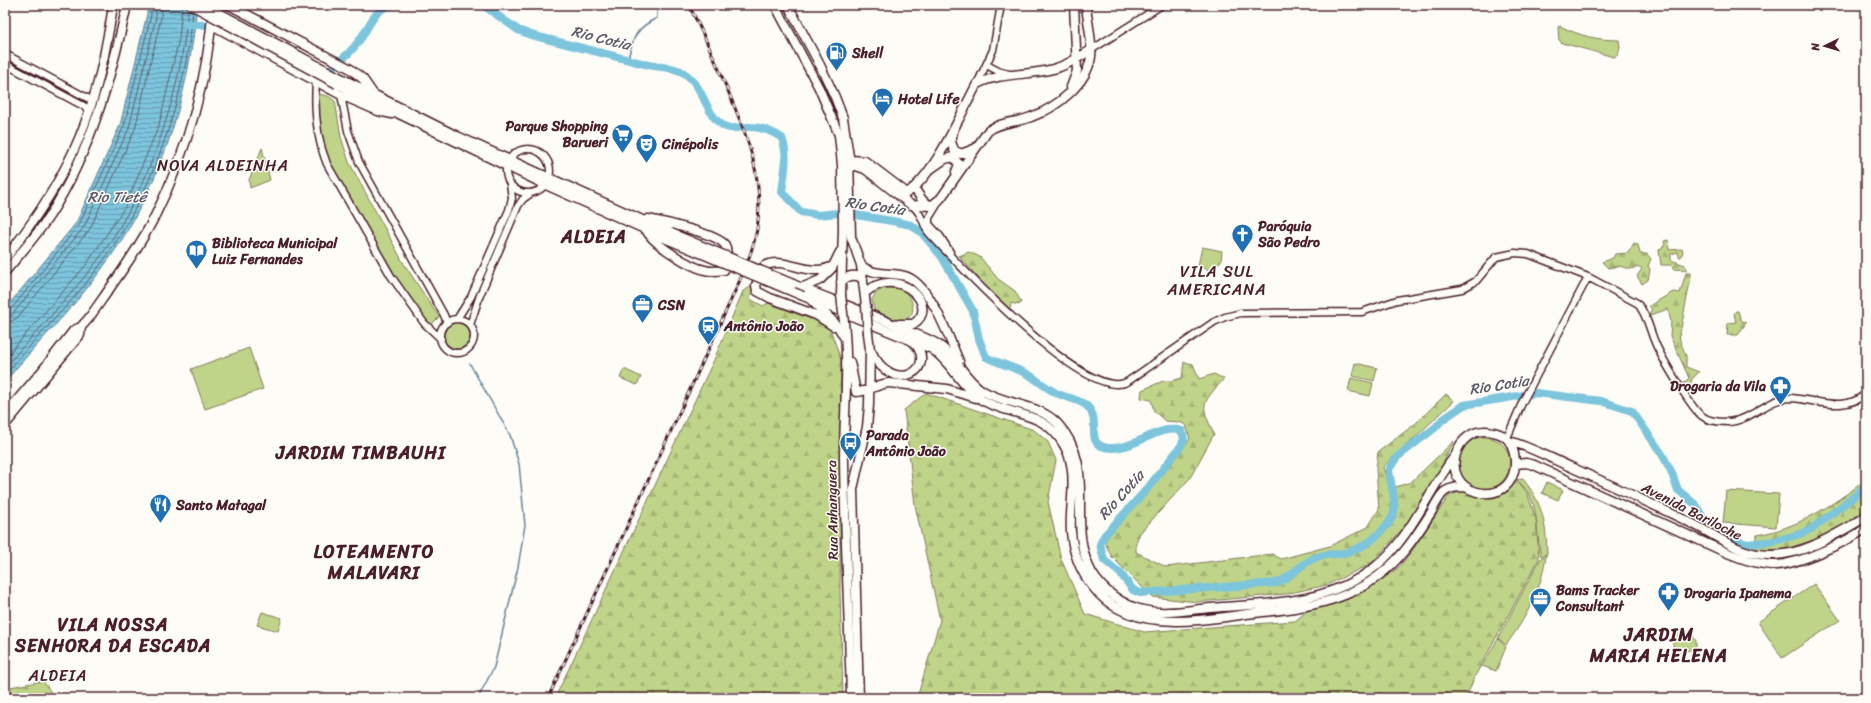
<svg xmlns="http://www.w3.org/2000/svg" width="1871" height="703" viewBox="0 0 1871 703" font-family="Sriracha,sans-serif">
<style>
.green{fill:#bfd489;stroke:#847a5a}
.forest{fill:url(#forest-firs);stroke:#847a5a}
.water{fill:url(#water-rules);stroke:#688395}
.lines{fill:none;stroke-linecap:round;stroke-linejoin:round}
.shore{stroke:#5e6172;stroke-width:1}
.stream{stroke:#688395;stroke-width:1.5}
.river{stroke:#7cc5dc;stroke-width:8}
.minor-casing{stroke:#4a1f2b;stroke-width:9}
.major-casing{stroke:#4a1f2b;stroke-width:11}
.minor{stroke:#fdfcf7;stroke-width:6}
.major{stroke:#fdfcf7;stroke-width:8}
.rail-casing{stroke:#4a1f2b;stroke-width:3}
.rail{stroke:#fdfcf7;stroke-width:1.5;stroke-dasharray:4.5;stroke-linecap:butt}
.major-bridge-casing{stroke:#4a1f2b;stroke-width:11;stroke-linecap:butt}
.major-bridge{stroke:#fdfcf7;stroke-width:8}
.labels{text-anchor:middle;stroke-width:3;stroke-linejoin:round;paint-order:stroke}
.poi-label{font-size:14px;font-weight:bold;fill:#4a1f2b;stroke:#fdfcf7;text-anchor:start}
.street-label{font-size:14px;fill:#4a1f2b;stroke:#fdfcf7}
.water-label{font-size:15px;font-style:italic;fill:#5c5969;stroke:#fdfcf7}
.quarter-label{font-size:16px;letter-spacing:1px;fill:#4a1f2b;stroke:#fdfcf7}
.district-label{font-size:18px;font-weight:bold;letter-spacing:1px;fill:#4a1f2b;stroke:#fdfcf7}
</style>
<defs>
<pattern id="forest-firs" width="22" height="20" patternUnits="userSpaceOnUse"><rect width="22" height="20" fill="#bfd489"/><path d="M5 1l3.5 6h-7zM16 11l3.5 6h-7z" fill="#a6b676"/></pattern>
<pattern id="water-rules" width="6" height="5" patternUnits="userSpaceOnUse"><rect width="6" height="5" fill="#7cc5dc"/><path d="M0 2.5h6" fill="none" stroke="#689fb3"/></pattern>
</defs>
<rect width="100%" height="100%" fill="#fdfcf7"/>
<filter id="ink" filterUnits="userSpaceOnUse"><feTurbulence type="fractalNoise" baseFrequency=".025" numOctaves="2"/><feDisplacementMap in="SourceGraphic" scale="8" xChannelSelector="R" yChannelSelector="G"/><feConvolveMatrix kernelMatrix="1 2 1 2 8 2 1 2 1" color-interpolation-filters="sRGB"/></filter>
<g filter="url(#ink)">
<path class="green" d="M 1560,26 C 1580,36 1597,40 1619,40 L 1620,47 L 1618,55 L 1614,57 L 1562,43 L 1559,40 L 1558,27 Z
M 319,94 L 328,96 L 335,101 L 341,137 L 349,162 L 404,264 L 439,317 L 432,324 L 425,322 L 388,271 L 329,163 L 320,131 Z
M 262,148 L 270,180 L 250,188 L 249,180 Z
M 1202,247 L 1222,251 L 1221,261 L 1210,270 L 1198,266 Z
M 884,288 C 889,288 895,288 900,289 C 914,294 920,320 900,320 C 892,320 881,313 874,310 L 872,300 L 875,294 Z
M444 336a13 13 0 1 1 26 0a13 13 0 1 1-26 0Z
M 249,348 L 263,389 L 205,409 L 191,369 Z
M 1355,363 L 1377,368 L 1374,381 L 1352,376 Z
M 624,369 L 641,377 L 637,385 L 620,378 Z
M 1351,378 L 1373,383 L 1370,396 L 1348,391 Z
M1458 463a26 26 0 1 1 52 0a26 26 0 1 1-52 0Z
M 1523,479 C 1543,504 1546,523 1547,554 L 1541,556 C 1535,531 1541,496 1516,480 Z
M 1547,482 L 1563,490 L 1558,500 L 1542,493 Z
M 1726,491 L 1779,494 L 1776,527 L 1723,523 Z
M 1546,555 C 1543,586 1525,620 1506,645 L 1498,638 L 1541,558 Z
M 1814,584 L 1840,620 L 1782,658 L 1758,622 Z
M 262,612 L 282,618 L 278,631 L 257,625 Z
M 1678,630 L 1691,633 L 1696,641 L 1696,647 L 1690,650 L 1675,653 C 1672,646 1672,636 1678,630 Z
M 1498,639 L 1506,647 L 1496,671 L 1482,666 Z"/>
<path class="forest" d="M 1668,240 L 1669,250 L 1682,249 L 1683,252 L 1681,257 L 1679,257 L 1678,252 L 1671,254 L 1671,260 L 1685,265 L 1686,270 L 1674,269 L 1671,265 L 1661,265 L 1659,250 L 1665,245 L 1664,241 Z
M 1634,243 L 1638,245 L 1640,254 L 1647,254 L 1651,259 L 1648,266 L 1650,269 L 1648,280 L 1642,284 L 1637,276 L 1642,269 L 1640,267 L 1630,269 L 1619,266 L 1608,268 L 1602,262 L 1613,258 L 1615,254 L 1628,253 Z
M 969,252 L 980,257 L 998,279 L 1015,291 L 1021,302 L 1019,305 L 1011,303 L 1010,309 L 988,289 L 959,256 Z
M 1686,273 L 1691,273 L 1691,277 L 1681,328 L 1679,331 L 1680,341 L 1686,356 L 1686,367 L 1699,372 L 1692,379 L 1688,392 L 1683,384 L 1689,378 L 1670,336 L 1671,322 L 1668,309 L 1648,316 L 1652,309 L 1649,306 L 1673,292 L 1680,293 Z
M 753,286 L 750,299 L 763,306 L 768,303 L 829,326 L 841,360 L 840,591 L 843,698 L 555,698 L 713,362 L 743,291 Z
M 1736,311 L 1738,311 L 1741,320 L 1746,323 L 1738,335 L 1727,335 L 1728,323 L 1736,322 L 1734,314 Z
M 1184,362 L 1193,364 L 1199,379 L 1214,374 L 1224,379 C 1201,404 1200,404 1214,434 L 1190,478 L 1140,533 L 1136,542 L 1136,552 L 1166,567 L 1272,554 L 1281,559 L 1330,546 L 1368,527 L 1379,509 L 1376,469 L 1378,452 L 1415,424 L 1446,394 L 1454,401 L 1383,467 L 1390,489 L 1411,482 L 1454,441 L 1434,481 L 1407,524 L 1372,563 L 1327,585 L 1286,594 L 1197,602 L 1152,597 L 1112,557 L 1104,541 L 1190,439 L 1186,425 L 1179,422 L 1165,421 L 1154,411 L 1151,400 L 1141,398 L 1142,390 L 1163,381 L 1172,381 L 1182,378 Z
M 926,393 L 1034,430 L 1048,442 L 1056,460 L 1048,502 L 1061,559 L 1085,614 L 1144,632 L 1295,621 L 1307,611 L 1348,599 L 1379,581 L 1398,568 L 1409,555 L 1449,496 L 1462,491 L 1483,497 L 1498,496 L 1508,491 L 1515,483 L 1521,484 L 1528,495 L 1536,519 L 1539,559 L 1474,678 L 1466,698 L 917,698 L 940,620 L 915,505 L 904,410 Z
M 1866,480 L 1866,509 L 1830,535 L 1785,549 L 1756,550 L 1757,535 C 1799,528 1832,505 1866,480 Z
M 43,681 L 55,698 L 5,698 L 5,688 Z"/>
<path class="water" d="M 147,5 L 197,5 C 189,100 157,198 98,274 C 70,312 35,345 5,382 L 5,309 L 76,223 L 120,125 L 147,14 Z"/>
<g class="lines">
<path class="shore" d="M 5,312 L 13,307 L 79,225 L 124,126 L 151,15 L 151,5
M 5,317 L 11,316 L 16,310 L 84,227 L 129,128 L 156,17 L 156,5
M 5,323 L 12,321 L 18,317 L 90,229 L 135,129 L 161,18 L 162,5
M 5,358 L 86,265 L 125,207 L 159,125 L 179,39 L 182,5
M 5,367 C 33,335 64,303 91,269 C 146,200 181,97 188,9
M 5,375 C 33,340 67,308 95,272 C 149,203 186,99 193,11"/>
<path class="stream" d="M 628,59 C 633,37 636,28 657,18 L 657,5
M 470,364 L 510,435 L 519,464 L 525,525 L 518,567 L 494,667 L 478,698"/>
<path class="river" d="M 483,5 L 518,30 L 531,35 C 570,45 610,55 649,65 C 661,68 674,66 684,73 C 704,86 705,113 721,124 C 731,132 740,126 750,127 C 762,127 773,132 782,138 C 789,157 784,173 782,192 L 801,212 L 818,215 L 838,213 L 856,215 L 892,221 L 911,225 L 922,233 L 942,257 L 973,311 L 979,339 L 986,357 C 1000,364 1017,368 1031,376 C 1039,382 1047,388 1056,393 C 1066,398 1079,399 1087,406 C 1102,421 1085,442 1104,447 C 1132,454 1159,422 1182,431 L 1184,439 L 1181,446 L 1147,489 L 1104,536 L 1100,544 L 1104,560 L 1121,574 L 1133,590 L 1140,593 L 1277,583 C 1292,577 1302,562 1317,557 C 1324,554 1331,555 1338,554 C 1356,552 1374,541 1385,527 C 1389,523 1393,518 1394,512 C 1396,497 1390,483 1389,469 L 1397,457 L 1436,427 L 1442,420 L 1464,405 L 1536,393 L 1601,401 L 1632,411 L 1662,454 L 1671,471 L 1678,490 L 1696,505 L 1704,520 L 1722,535 L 1747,544 L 1775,541 L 1803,533 L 1813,528 L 1866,487
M 186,24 L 205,25
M 331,68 C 341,60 351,53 358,42 C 369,29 372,11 390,5"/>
<defs>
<path id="minor" d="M 1091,50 L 1162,5
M 5,54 L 93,101
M 5,64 L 91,110
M 987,65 L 998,71 L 1009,74
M 316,81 C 314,110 316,137 327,164 L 391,276 L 424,323 L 441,339
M 977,84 L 993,50 L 1001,5
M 341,95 L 348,131 L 359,162 L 444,315 L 447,323
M506 171a22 22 0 1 1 44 0a22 22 0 1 1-44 0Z
M 940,200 L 929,218 L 929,224 L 940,236 L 950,252
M 912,205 C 915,208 919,212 921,217 C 924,222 925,229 929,233 C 957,263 1086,403 1127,382 L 1214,322 L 1225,317 L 1241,313 L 1362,312 L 1397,300 L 1462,289 L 1476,281 L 1496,257 L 1515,253 L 1528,254 L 1588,277 L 1637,303 C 1648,315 1650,333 1657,347 C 1663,359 1692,410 1702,416 C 1708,421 1720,422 1728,422 C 1751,421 1768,398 1790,398 C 1815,399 1845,414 1866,393
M 457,319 L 471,297 L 509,210 L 512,198 L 510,184
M440 336a17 17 0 1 1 34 0a17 17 0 1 1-34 0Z
M 470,325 L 480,295 L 518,206 L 523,199 L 530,194
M 1507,438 L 1522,403 L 1588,277"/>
<path id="major" d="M 191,5 L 208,14
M 229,5 L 349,68 L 363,79 L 374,95
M 775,5 L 819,88 L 839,135 L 842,165 L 843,228 L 841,295
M 788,5 L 820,65 L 835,97 L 843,118 L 849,156 L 851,237 L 861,265 L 866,306
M 212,25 L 341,95 L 378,111 L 392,114
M 337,76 L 457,136 L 671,233
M 337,84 L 546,185 L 669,240
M 1071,87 L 1077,71 L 1074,5
M 953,132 L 951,142 L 954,150 L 961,154 L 974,149
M 851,160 L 865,161 L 907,193 C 936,173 960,115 977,84 C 1000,72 1028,76 1053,69 C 1067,66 1079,57 1091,50
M 842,165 L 853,165 L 865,169 L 911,205 L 931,206 L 941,198 L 988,131 C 1001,121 1017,123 1031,117 C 1056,108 1087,84 1091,57 C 1093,42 1087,20 1086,5
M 932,168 L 945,159 L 953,157 L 959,164 L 956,172
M 914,188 L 923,201 L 931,206
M 648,233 C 657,246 690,267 705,270 C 711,272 718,271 724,270 C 725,263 729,252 725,245 C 718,234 663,222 648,219
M 5,259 C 56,193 87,139 104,56 C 107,39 111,22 113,5
M 861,265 C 872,276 891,272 905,276 C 930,283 949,338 959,361
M 5,272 C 20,254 37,235 50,215 C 91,151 111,78 127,5
M 841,282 C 847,276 855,273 863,279
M 793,284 C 829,299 866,312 902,328 C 914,334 928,338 939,345 C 957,357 964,379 983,391 C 1006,405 1037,403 1057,423 C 1100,469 1064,522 1092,573 C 1103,591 1123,605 1143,610 C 1164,615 1188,610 1210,608 C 1266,604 1329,604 1375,567 C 1411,538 1427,493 1454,457
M 801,288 L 820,280 L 832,268
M 865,293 C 898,263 942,307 913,324 L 899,324
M 803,296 L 932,349 C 952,363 961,387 982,400 C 1011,417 1045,409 1065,447 C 1079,473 1069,504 1071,532 C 1073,553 1080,571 1093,587 C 1132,638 1208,618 1263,612 C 1315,607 1362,598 1399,557 C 1412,543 1422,527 1432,511 C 1435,505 1439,497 1444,492 C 1451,487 1458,487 1466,487
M 812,301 L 837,325 L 844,337
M 844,322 C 849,368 844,413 844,459 C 845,539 849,618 851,698
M 833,326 L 816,315 L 770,298 L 757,291 L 756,285 L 764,266 C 785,255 808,279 833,266 L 840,252
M 871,351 C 894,399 941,367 912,341
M 850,362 L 856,392 C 868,392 877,384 889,383 L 947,389 L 976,398
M 5,414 L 42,371 L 74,330 L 81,327 L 89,318 C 112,285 136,253 154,218 C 187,152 208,79 213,5
M 5,425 L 80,335 L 81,327
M 1509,441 C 1524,467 1510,500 1477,492 C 1438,482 1454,423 1493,432 C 1499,433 1505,436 1509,441 C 1531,447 1552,459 1573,468 C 1613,486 1652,504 1691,523 C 1716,535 1739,555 1769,555 C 1804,556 1836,534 1866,517
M 1516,464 L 1526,463 L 1534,465 L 1723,551 C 1739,558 1757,565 1776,565 C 1799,564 1847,542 1866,528
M 859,698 L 853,489 L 867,427 L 869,405 L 870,350 L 868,333"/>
</defs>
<use href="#minor" class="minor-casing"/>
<use href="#major" class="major-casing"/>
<use href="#minor" class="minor"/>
<use href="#major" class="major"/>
<defs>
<path id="rail" d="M 548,698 L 721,322 C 734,292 751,261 757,229 C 765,179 747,136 728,91 C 716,62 703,33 689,5"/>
</defs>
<use href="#rail" class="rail-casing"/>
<use href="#rail" class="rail"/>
<defs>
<path id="major-bridge" d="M 208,7 L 337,76
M 208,14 L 337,84
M 671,233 L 793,284
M 669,240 L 803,296
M 841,295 L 844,322
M 866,306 L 868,333"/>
</defs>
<use href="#major-bridge" class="major-bridge-casing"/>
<use href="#major-bridge" class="major-bridge"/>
</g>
</g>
<defs>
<symbol id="fuel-pin" viewBox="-11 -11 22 30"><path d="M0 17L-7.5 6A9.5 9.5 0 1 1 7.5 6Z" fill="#1f6fb2" stroke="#fdfcf7"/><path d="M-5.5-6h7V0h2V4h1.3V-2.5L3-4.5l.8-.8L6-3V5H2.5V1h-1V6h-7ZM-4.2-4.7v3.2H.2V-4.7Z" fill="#fff"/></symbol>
<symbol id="hotel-pin" viewBox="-11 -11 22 30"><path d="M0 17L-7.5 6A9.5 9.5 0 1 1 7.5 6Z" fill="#1f6fb2" stroke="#fdfcf7"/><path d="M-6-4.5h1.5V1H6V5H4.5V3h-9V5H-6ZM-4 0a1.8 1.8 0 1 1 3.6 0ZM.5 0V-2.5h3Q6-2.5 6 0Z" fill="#fff"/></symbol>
<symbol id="supermarket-pin" viewBox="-11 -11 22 30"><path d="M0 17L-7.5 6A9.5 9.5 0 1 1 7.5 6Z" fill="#1f6fb2" stroke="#fdfcf7"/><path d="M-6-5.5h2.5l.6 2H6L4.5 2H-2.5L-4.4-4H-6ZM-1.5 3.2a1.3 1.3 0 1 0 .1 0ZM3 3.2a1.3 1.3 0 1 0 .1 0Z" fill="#fff"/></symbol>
<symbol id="theatre-pin" viewBox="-11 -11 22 30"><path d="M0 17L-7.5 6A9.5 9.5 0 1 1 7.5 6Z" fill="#1f6fb2" stroke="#fdfcf7"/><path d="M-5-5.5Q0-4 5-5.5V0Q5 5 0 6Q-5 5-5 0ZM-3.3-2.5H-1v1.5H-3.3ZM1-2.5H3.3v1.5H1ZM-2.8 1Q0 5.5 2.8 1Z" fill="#fff"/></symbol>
<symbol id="church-pin" viewBox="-11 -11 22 30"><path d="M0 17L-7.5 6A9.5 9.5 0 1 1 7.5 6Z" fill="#1f6fb2" stroke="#fdfcf7"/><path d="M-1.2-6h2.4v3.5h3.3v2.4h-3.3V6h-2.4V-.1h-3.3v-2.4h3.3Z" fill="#fff"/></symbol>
<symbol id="library-pin" viewBox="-11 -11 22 30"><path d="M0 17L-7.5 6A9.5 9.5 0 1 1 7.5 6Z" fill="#1f6fb2" stroke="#fdfcf7"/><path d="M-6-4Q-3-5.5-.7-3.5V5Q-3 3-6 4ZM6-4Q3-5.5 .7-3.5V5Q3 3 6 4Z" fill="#fff"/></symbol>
<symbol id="office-pin" viewBox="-11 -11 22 30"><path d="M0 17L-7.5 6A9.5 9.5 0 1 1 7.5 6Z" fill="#1f6fb2" stroke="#fdfcf7"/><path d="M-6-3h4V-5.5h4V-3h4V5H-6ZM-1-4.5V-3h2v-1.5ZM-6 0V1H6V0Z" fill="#fff"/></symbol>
<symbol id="station-pin" viewBox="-11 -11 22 30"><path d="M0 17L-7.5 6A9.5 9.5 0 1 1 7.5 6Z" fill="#1f6fb2" stroke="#fdfcf7"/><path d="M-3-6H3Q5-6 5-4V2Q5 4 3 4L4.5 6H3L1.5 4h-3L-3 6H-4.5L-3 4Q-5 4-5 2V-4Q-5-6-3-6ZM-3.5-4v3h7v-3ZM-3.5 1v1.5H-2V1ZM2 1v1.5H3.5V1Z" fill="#fff"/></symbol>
<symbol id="pharmacy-pin" viewBox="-11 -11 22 30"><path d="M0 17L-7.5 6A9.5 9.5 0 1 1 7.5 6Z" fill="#1f6fb2" stroke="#fdfcf7"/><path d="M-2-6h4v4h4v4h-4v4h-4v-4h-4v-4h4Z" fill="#fff"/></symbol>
<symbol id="bus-pin" viewBox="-11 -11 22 30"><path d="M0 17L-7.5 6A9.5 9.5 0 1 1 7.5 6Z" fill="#1f6fb2" stroke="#fdfcf7"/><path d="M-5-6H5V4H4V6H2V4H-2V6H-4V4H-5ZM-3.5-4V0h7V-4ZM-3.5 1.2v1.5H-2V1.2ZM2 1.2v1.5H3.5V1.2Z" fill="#fff"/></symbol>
<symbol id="restaurant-pin" viewBox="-11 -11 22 30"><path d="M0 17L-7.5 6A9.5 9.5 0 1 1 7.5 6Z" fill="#1f6fb2" stroke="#fdfcf7"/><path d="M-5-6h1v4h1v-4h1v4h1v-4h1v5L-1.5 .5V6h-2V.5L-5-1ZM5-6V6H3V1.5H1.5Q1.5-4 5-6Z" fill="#fff"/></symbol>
</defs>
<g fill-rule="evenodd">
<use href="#fuel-pin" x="824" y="40" width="25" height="34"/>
<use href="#hotel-pin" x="870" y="86" width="25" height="34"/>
<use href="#supermarket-pin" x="610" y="122" width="25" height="34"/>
<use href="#theatre-pin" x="634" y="132" width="25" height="34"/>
<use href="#church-pin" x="1230" y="222" width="25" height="34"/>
<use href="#library-pin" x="184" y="238" width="25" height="34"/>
<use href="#office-pin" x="630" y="292" width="25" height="34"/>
<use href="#station-pin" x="696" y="314" width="25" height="34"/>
<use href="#pharmacy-pin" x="1768" y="374" width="25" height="34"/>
<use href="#bus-pin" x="838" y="430" width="25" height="34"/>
<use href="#restaurant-pin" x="148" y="492" width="25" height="34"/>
<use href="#pharmacy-pin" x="1656" y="580" width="25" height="34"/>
<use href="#office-pin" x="1528" y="586" width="25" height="34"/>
</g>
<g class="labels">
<g class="poi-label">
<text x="852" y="58">Shell</text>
<text x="898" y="104">Hotel Life</text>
<text x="608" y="131" text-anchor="end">Parque Shopping<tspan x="608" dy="16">Barueri</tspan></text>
<text x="662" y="149">Cinépolis</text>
<text x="1258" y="231">Paróquia<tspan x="1258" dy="16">São Pedro</tspan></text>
<text x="212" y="248">Biblioteca Municipal<tspan x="212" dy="16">Luiz Fernandes</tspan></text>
<text x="658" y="310">CSN</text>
<text x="724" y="331">Antônio João</text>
<text x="1766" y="391" text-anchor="end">Drogaria da Vila</text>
<text x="866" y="440">Parada<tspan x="866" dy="16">Antônio João</tspan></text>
<text x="176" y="510">Santo Matagal</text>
<text x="1556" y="595">Bams Tracker<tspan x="1556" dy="16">Consultant</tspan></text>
<text x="1684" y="598">Drogaria Ipanema</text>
</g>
<g class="street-label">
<text transform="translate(832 510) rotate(-91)" y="5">Rua Anhanguera</text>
<text transform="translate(1692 511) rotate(27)" y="5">Avenida Bariloche</text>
</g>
<g class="water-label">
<text transform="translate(601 38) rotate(14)" y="5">Rio Cotia</text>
<text x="117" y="202">Rio Tietê</text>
<text transform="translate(875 206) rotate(8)" y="5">Rio Cotia</text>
<text transform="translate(1499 385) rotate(-9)" y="5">Rio Cotia</text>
<text transform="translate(1121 495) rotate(-48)" y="5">Rio Cotia</text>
</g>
<g class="quarter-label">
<text x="223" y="171">NOVA ALDEINHA</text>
<text x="1217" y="277">VILA SUL<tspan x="1217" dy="18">AMERICANA</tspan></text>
<text x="58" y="681">ALDEIA</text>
</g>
<g class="district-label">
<text x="594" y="243">ALDEIA</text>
<text x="361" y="459">JARDIM TIMBAUHI</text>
<text x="374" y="558">LOTEAMENTO<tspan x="374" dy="21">MALAVARI</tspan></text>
<text x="113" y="631">VILA NOSSA<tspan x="113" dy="21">SENHORA DA ESCADA</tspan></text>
<text x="1659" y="641">JARDIM<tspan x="1659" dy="21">MARIA HELENA</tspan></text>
</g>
</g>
<rect width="1871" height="703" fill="none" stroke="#fdfcf7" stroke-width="20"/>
<rect x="10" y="10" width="1851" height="683" fill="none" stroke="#4a1f2b" stroke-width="1.5" filter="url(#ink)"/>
<g transform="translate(1825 46) rotate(265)" stroke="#fdfcf7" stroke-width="3" paint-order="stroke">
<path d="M0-3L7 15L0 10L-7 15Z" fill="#4a1f2b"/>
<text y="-6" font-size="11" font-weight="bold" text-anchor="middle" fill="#4a1f2b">N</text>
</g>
</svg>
